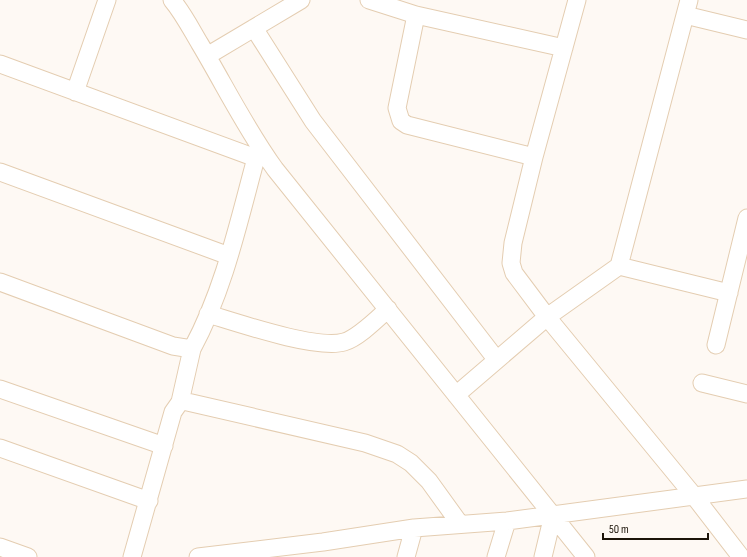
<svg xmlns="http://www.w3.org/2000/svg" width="747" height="557" viewBox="0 0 747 557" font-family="'Sofia Sans Condensed',sans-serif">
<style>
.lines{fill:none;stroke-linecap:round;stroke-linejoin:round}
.street-casing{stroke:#e4cdb1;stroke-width:19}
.street{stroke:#fff;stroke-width:17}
</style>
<rect width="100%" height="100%" fill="#fef9f4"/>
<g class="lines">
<defs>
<path id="street" d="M 172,0 C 183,13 191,29 200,44 C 225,86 246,129 275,169 L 586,557
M 369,0 L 416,15 L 564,48
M 577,0 L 534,157 L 513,243 L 511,263 L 514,273 L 547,317 L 694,496 L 741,557
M 416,15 L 397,108 L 401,121 L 407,125 L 534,157
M 685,15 L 747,30
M 254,28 L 313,121 L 496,359
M 207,56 L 301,0
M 0,64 L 256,158
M 75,92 L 107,0
M 0,172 L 229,256
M 619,266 L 729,293
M 0,282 L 173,346 L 192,349 C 226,286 240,215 259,147
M 208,314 C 238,323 317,350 344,342 C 358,338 377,319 388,309
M 716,345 L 747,218
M 702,383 L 747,394
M 0,389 L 164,446
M 456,395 L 547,317 L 619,266 L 689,0
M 180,402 L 192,349
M 0,448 L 149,501
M 0,547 L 28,557
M 132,557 L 173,412 L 180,402 L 183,401 L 365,443 L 397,454 L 411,463 L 429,481 L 460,524
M 198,557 L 323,542 L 414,528 L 507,521 L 747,489
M 406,557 L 414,528
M 496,557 L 507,521
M 543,557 L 553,515"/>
</defs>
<use href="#street" class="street-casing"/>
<use href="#street" class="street"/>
</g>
<path d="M603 533v6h105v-6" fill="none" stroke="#1c1409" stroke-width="2"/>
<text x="609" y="533" font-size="12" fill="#1c1409" stroke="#fef9f4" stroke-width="3" paint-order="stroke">50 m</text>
</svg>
